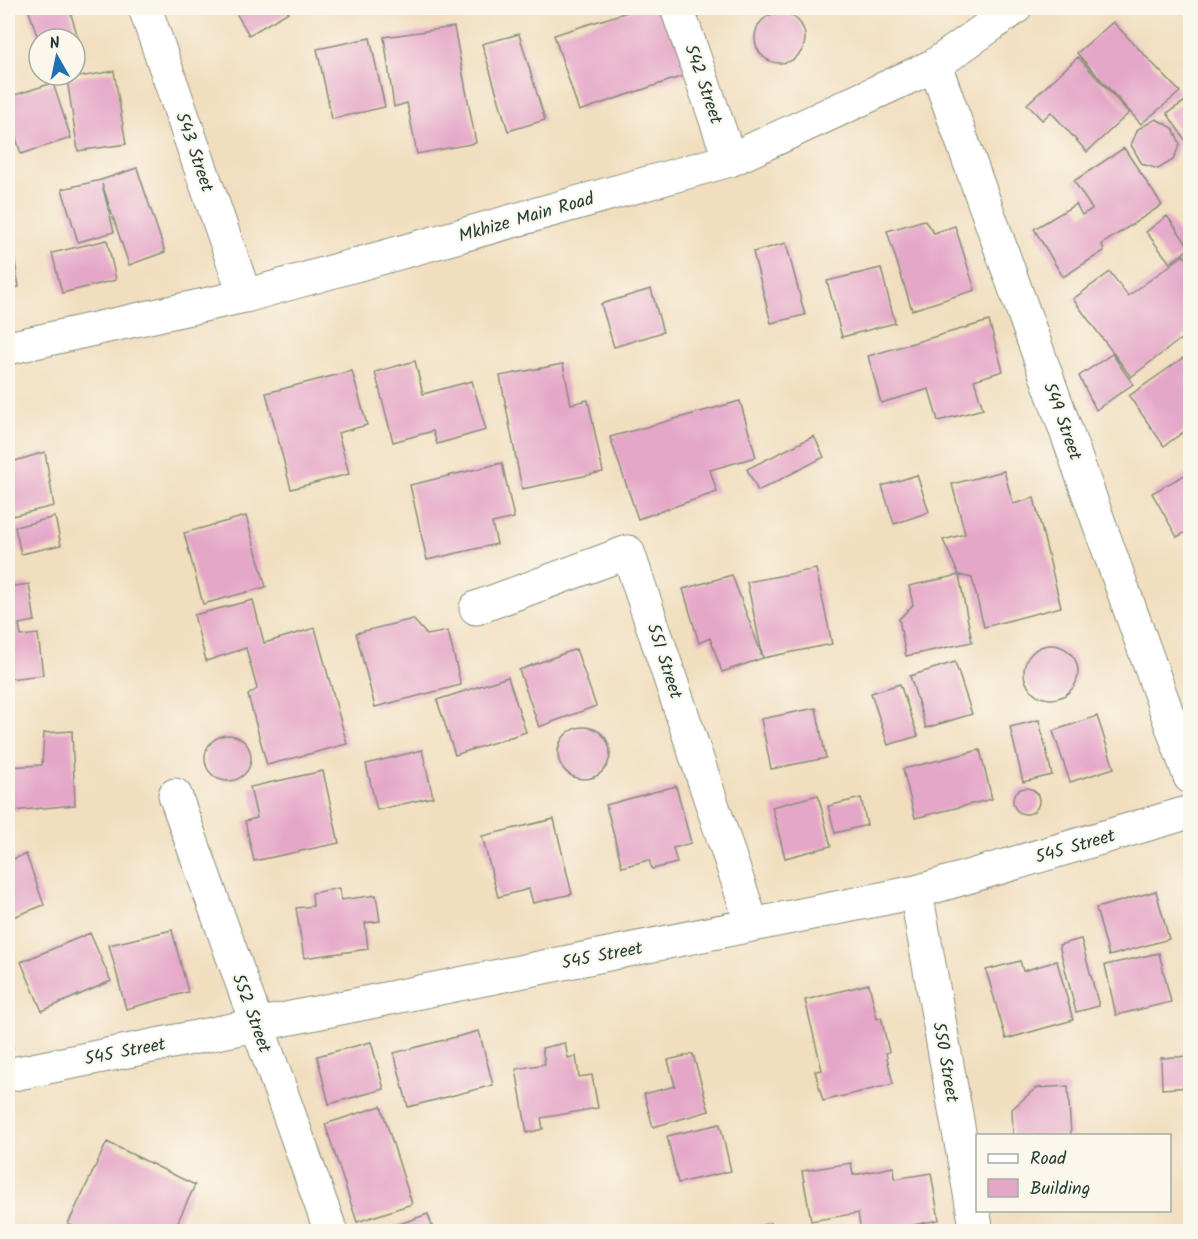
<svg xmlns="http://www.w3.org/2000/svg" width="1198" height="1239" viewBox="0 0 1198 1239" font-family="Kalam,sans-serif">
<style>
.building{fill:#e5a7c8}
.lines{fill:none;stroke-linecap:round;stroke-linejoin:round}
.street-casing{stroke:#888e7a;stroke-width:35}
.street{stroke:#fff;stroke-width:33}
.labels{text-anchor:middle;stroke-width:4.5;stroke-linejoin:round;paint-order:stroke}
.street-label{font-size:18px;fill:#1f3d34;stroke:#fbf7ec}
</style>
<rect width="100%" height="100%" fill="#fbf7ec"/>
<filter id="ink" filterUnits="userSpaceOnUse"><feTurbulence type="fractalNoise" baseFrequency=".0167" numOctaves="2"/><feDisplacementMap in="SourceGraphic" scale="12" xChannelSelector="R" yChannelSelector="G"/><feConvolveMatrix kernelMatrix="1 2 1 2 8 2 1 2 1" color-interpolation-filters="sRGB"/></filter>
<filter id="wash" filterUnits="userSpaceOnUse"><feTurbulence type="fractalNoise" baseFrequency=".008" numOctaves="4" result="noise"/><feDisplacementMap in="SourceGraphic" scale="24" xChannelSelector="R" yChannelSelector="G"/><feGaussianBlur stdDeviation="1.35" result="paint"/><feColorMatrix in="noise" values="0 0 0 0 0 0 0 0 0 0 0 0 0 0 0 0 0 1.4 0 .05"/><feComposite in="paint" operator="in"/></filter>
<g filter="url(#wash)">
<rect width="100%" height="100%" fill="#f1debf"/>
<g id="blocks">
<path class="building" d="M 28,8 L 69,8 L 80,44 L 75,46 L 75,39 L 38,39 Z
M 233,8 L 291,8 L 292,10 L 249,35 Z
M 640,8 L 667,8 L 689,74 L 579,111 L 554,35 Z
M755 38a25 25 0 1 1 50 0a25 25 0 1 1-50 0Z
M 1113,22 L 1180,92 L 1141,124 L 1077,53 Z
M 454,27 L 476,143 L 417,154 L 407,103 L 394,107 L 384,37 Z
M 519,34 L 545,120 L 508,131 L 482,44 Z
M 370,38 L 385,107 L 332,119 L 317,49 Z
M 1078,57 L 1129,113 L 1087,152 L 1051,112 L 1042,120 L 1027,104 Z
M 114,71 L 126,144 L 78,151 L 67,79 Z
M 53,83 L 71,138 L 21,154 L 8,112 L 8,97 Z
M 1190,98 L 1190,137 L 1185,140 L 1167,113 Z
M 1156,119 L 1173,128 L 1180,144 L 1173,160 L 1158,169 L 1142,164 L 1131,145 L 1138,129 Z
M 1124,148 L 1162,205 L 1102,244 L 1104,251 L 1063,277 L 1034,229 L 1076,204 L 1082,215 L 1092,209 L 1074,181 Z
M 137,168 L 165,252 L 129,265 L 102,184 L 114,232 L 78,242 L 62,189 L 101,180 Z
M 1167,216 L 1190,248 L 1170,263 L 1146,232 Z
M 8,217 L 19,287 L 8,290 Z
M 924,220 L 934,233 L 955,226 L 975,290 L 912,310 L 887,231 Z
M 107,240 L 116,280 L 62,293 L 52,253 Z
M 786,243 L 805,315 L 771,323 L 753,252 Z
M 1184,255 L 1190,264 L 1190,332 L 1131,377 L 1073,299 L 1110,272 L 1128,296 Z
M 881,268 L 895,323 L 842,337 L 827,281 Z
M 651,289 L 663,332 L 614,347 L 601,304 Z
M 989,321 L 1003,371 L 974,380 L 983,409 L 938,421 L 929,389 L 881,403 L 868,356 Z
M 1112,354 L 1133,384 L 1096,410 L 1079,376 Z
M 1183,358 L 1190,368 L 1190,427 L 1164,446 L 1129,396 Z
M 415,361 L 423,394 L 472,381 L 486,430 L 437,444 L 433,431 L 393,442 L 375,372 Z
M 563,364 L 571,404 L 588,400 L 603,472 L 522,489 L 500,376 Z
M 352,371 L 367,425 L 338,433 L 349,474 L 291,489 L 266,393 Z
M 740,401 L 756,457 L 710,470 L 717,492 L 638,519 L 610,437 Z
M 814,436 L 824,457 L 758,491 L 747,469 Z
M 45,452 L 54,506 L 8,517 L 8,463 Z
M 502,463 L 514,518 L 492,523 L 497,544 L 427,560 L 410,485 Z
M 1004,471 L 1013,504 L 1034,498 L 1061,607 L 984,627 L 972,578 L 959,575 L 943,540 L 965,534 L 952,484 Z
M 1190,472 L 1190,530 L 1177,537 L 1152,493 Z
M 917,475 L 929,512 L 894,524 L 882,486 Z
M 246,516 L 266,587 L 203,604 L 184,533 Z
M 55,517 L 61,545 L 21,554 L 15,527 Z
M 816,569 L 832,644 L 763,658 L 722,672 L 710,638 L 699,643 L 683,589 L 732,575 L 763,658 L 747,582 Z
M 959,575 L 972,642 L 906,656 L 899,619 L 913,605 L 909,586 Z
M 29,584 L 35,621 L 19,624 L 21,636 L 38,634 L 43,675 L 8,679 L 8,587 Z
M 253,600 L 264,643 L 315,628 L 347,744 L 267,765 L 248,695 L 257,689 L 246,648 L 206,661 L 194,615 Z
M 413,619 L 427,635 L 448,631 L 461,685 L 375,707 L 356,633 Z
M1024 672a27 27 0 1 1 54 0a27 27 0 1 1-54 0Z
M 576,649 L 596,706 L 539,727 L 519,670 Z
M 955,662 L 972,714 L 926,728 L 910,676 Z
M 508,677 L 526,732 L 455,755 L 437,700 Z
M 900,684 L 918,736 L 888,745 L 871,693 Z
M 816,708 L 826,758 L 771,769 L 761,719 Z
M 1097,716 L 1114,768 L 1070,782 L 1053,731 Z
M 1039,720 L 1052,775 L 1023,782 L 1010,727 Z
M558 753a26 26 0 1 1 52 0a26 26 0 1 1-52 0Z
M 72,731 L 75,805 L 12,811 L 11,801 L 8,801 L 8,767 L 42,765 L 44,733 Z
M205 758a23 23 0 1 1 46 0a23 23 0 1 1-46 0Z
M 422,750 L 433,797 L 377,810 L 366,764 Z
M 980,750 L 992,799 L 915,818 L 903,769 Z
M 323,771 L 339,843 L 254,861 L 245,821 L 257,818 L 250,787 Z
M 676,786 L 691,843 L 673,848 L 677,863 L 652,869 L 649,860 L 622,867 L 606,805 Z
M1013 801a13 13 0 1 1 26 0a13 13 0 1 1-26 0Z
M 818,795 L 831,846 L 785,858 L 772,807 Z
M 861,798 L 867,825 L 835,833 L 828,806 Z
M 554,819 L 572,894 L 533,903 L 529,889 L 498,897 L 482,836 Z
M 26,854 L 44,905 L 8,919 L 8,861 Z
M 339,888 L 341,900 L 376,895 L 380,921 L 365,923 L 368,949 L 304,958 L 296,908 L 313,906 L 312,893 Z
M 1156,891 L 1169,939 L 1109,956 L 1096,908 Z
M 172,930 L 188,992 L 126,1009 L 109,945 Z
M 90,933 L 111,981 L 42,1011 L 21,962 Z
M 1081,939 L 1099,1006 L 1076,1012 L 1059,945 Z
M 1159,953 L 1171,1002 L 1116,1015 L 1105,965 Z
M 1020,961 L 1023,971 L 1057,961 L 1073,1020 L 1006,1039 L 986,970 Z
M 869,984 L 877,1019 L 881,1017 L 889,1052 L 886,1053 L 893,1084 L 823,1101 L 815,1071 L 822,1070 L 805,1000 Z
M 8,1029 L 13,1048 L 8,1049 Z
M 479,1031 L 493,1085 L 408,1107 L 394,1053 Z
M 371,1042 L 384,1089 L 329,1104 L 317,1056 Z
M 565,1043 L 568,1058 L 576,1056 L 579,1077 L 592,1075 L 598,1108 L 541,1118 L 543,1129 L 527,1133 L 516,1069 L 545,1064 L 542,1048 Z
M 693,1054 L 709,1111 L 653,1127 L 644,1094 L 675,1086 L 668,1060 Z
M 1190,1056 L 1190,1087 L 1162,1089 L 1161,1058 Z
M 1068,1086 L 1071,1136 L 1013,1136 L 1012,1109 L 1036,1088 Z
M 381,1106 L 412,1204 L 357,1222 L 325,1124 Z
M 720,1124 L 731,1171 L 678,1183 L 667,1136 Z
M 107,1142 L 195,1185 L 173,1232 L 85,1232 L 68,1224 Z
M 851,1163 L 853,1175 L 894,1167 L 895,1179 L 931,1173 L 939,1220 L 877,1232 L 861,1232 L 858,1213 L 811,1221 L 802,1171 Z
M 428,1214 L 434,1232 L 379,1232 L 379,1231 Z
M 771,1223 L 773,1232 L 741,1232 L 741,1231 Z"/>
</g>
</g>
<g filter="url(#ink)">
<use href="#blocks" fill-opacity="0" stroke="#888e7a" stroke-width="1.5"/>
<g class="lines">
<defs>
<path id="street" d="M 145,8 L 245,296
M 677,8 L 730,160
M 935,65 L 1190,777
M 8,348 L 245,296 L 730,160 L 935,65 L 1015,8
M 476,608 L 628,552 L 752,924
M 175,795 L 331,1232
M 916,892 L 977,1232
M 8,1075 L 916,892 L 1190,812"/>
</defs>
<use href="#street" class="street-casing"/>
<use href="#street" class="street"/>
</g>
</g>
<g class="labels">
<g class="street-label">
<text transform="translate(704 84) rotate(71)" y="6">542 Street</text>
<text transform="translate(195 152) rotate(71)" y="6">543 Street</text>
<text transform="translate(526 217) rotate(-16)" y="6">Mkhize Main Road</text>
<text transform="translate(1063 421) rotate(70)" y="6">549 Street</text>
<text transform="translate(665 661) rotate(72)" y="6">551 Street</text>
<text transform="translate(1075 846) rotate(-16)" y="6">545 Street</text>
<text transform="translate(602 955) rotate(-11)" y="6">545 Street</text>
<text transform="translate(252 1013) rotate(70)" y="6">552 Street</text>
<text transform="translate(125 1051) rotate(-11)" y="6">545 Street</text>
<text transform="translate(946 1062) rotate(80)" y="6">550 Street</text>
</g>
</g>
<rect width="1198" height="1239" fill="none" stroke="#fbf7ec" stroke-width="30"/>
<rect x="976" y="1134" width="195" height="78" fill="#fbf7ec" stroke="#a3ada2" stroke-width="1.5"/>
<rect x="988" y="1154" width="30" height="9" fill="#ffffff" stroke="#a3ada2" stroke-width="1.5"/>
<text x="1030" y="1164" font-size="18" fill="#1f3d34">Road</text>
<rect x="988" y="1179" width="30" height="18" fill="#e5a7c8" stroke="#a3ada2" stroke-width="1.5"/>
<text x="1030" y="1194" font-size="18" fill="#1f3d34">Building</text>
<g transform="translate(57 57) rotate(351)"><circle r="28" fill="#fbf7ec" stroke="#a3ada2" stroke-width="1.5"/>
<path d="M0-4.5L10 22L0 15L-10 22Z" fill="#1f6fb2"/>
<text y="-9" font-size="16" font-weight="bold" text-anchor="middle" fill="#1f3d34">N</text>
</g>
</svg>
